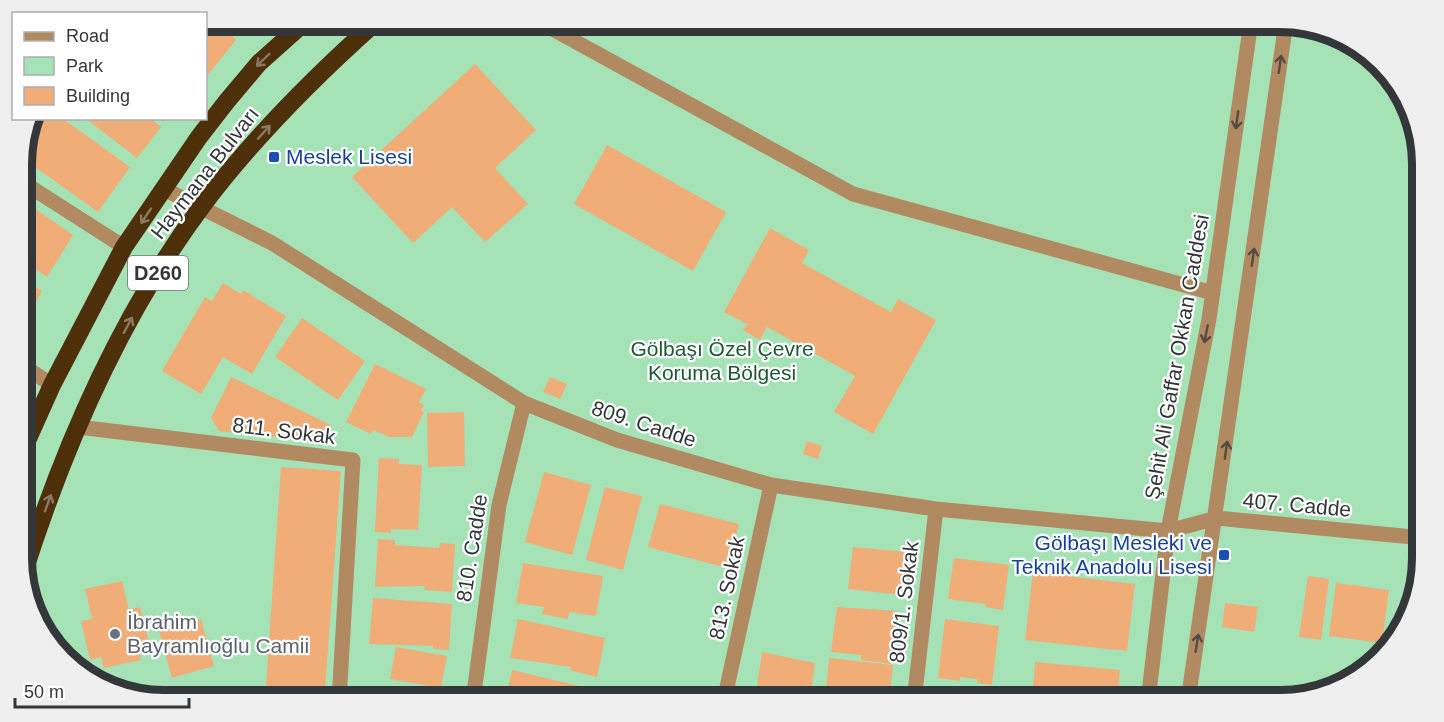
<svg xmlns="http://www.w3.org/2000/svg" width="1444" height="722" viewBox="0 0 1444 722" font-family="Helvetica,sans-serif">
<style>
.green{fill:#a5e3b7}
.building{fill:#f0ad77}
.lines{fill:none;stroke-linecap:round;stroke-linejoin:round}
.minor{stroke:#b28a61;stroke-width:15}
.highway{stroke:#4d2f0a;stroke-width:18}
.oneway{stroke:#8b7860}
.oneway2{stroke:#544c43}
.transit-dot{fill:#1a4fb4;stroke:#fff;stroke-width:2}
.worship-dot{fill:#6b7280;stroke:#fff;stroke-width:2}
.labels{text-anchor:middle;stroke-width:4.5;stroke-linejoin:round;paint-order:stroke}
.shield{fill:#fff;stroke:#717374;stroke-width:1.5}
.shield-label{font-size:20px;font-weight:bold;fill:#343739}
.transit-label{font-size:21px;fill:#164399;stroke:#fff;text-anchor:start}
.street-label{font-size:21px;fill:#343739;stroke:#fff}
.park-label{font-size:21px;fill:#205735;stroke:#fff}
.worship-label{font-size:21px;fill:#5b616d;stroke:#fff;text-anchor:start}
.rim{fill:none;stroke:#343739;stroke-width:8}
</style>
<rect width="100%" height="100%" fill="#e1e8ee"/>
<path class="green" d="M 206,21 L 1281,21 L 1343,36 L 1399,84 L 1422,145 L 1423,559 L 1408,621 L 1360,677 L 1290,701 L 163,701 L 101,686 L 50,645 L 22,578 L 21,154 L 31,119 L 206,118 Z"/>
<path class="building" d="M 206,21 L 217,21 L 236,40 L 206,77 Z
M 233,21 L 256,21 L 243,33 Z
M 475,64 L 536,130 L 495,168 L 528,204 L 485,242 L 452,207 L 413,243 L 352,177 Z
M 31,118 L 62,118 L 130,167 L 98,212 L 21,157 Z
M 85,118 L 150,118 L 161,127 L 137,158 Z
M 607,145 L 726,212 L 693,271 L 574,204 Z
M 21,199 L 73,235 L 47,277 L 22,259 Z
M 770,228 L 809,250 L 802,263 L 891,312 L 898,299 L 936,320 L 873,434 L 834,412 L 855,376 L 767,327 L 760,340 L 743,330 L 747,324 L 724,312 Z
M 22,278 L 42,291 L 22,328 Z
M 223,283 L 241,294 L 243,290 L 286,316 L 252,374 L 223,357 L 201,394 L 162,371 L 205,297 L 212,301 Z
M 302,318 L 365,361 L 338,400 L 275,357 Z
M 375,364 L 426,389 L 419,402 L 424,405 L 421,410 L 424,412 L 412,437 L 389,437 L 373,430 L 371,434 L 346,422 Z
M 231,377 L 331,425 L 325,442 L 219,431 L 211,418 Z
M 550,377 L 567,384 L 560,399 L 543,392 Z
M 464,412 L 465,466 L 428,467 L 427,413 Z
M 807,441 L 822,446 L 818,459 L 803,454 Z
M 379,458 L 399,459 L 399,464 L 422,465 L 418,530 L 391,529 L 391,533 L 375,532 Z
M 281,467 L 341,471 L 325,690 L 266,686 Z
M 544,472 L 591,485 L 572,555 L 525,542 Z
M 605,487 L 642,496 L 623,570 L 586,560 Z
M 660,504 L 739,524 L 727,568 L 648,547 Z
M 378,539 L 395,540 L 395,545 L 439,548 L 440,543 L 455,544 L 452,592 L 424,590 L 425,586 L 375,587 Z
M 853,547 L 907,552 L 903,595 L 848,589 Z
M 954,558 L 1009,565 L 1003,610 L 985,607 L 986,604 L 948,599 Z
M 523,563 L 603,576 L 596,616 L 569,612 L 568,619 L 542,614 L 544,607 L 516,603 Z
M 1033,572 L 1135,584 L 1127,651 L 1025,640 Z
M 1308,576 L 1329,579 L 1321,640 L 1299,637 Z
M 122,581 L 129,610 L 140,607 L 150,646 L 138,648 L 141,660 L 104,668 L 101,657 L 90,660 L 81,621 L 92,619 L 85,589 Z
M 1336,583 L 1389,590 L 1382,643 L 1329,636 Z
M 373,598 L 452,604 L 449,650 L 433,649 L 433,646 L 369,644 Z
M 1225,603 L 1258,607 L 1254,632 L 1222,627 Z
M 837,607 L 897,611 L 891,664 L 861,660 L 861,655 L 831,652 Z
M 201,619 L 214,666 L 172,678 L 159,631 Z
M 518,619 L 605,638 L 597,677 L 570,670 L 571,667 L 510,658 Z
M 945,619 L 999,626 L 992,685 L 977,683 L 977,679 L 960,677 L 960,681 L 938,678 Z
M 396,647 L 447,656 L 441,688 L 390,679 Z
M 762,652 L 815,663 L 810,701 L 755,701 Z
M 829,658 L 893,665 L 889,701 L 825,701 Z
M 1035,662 L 1120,670 L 1117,701 L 1032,701 Z
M 512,670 L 596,690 L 593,701 L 505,701 Z
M 1227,688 L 1294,699 L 1225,701 Z
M 642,691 L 689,699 L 688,701 L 640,701 Z
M 936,691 L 953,693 L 953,697 L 975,701 L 935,701 Z"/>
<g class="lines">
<path class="minor" d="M 538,21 L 853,194 L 1213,293
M 21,181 L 124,247
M 164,189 L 272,243 L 524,403 L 617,440 L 771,485 L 936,509 L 1168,531 L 1217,518 L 1423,538
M 22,365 L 52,385
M 78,427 L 353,460 L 339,701
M 473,701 L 499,505 L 524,403
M 724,701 L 771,485
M 914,701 L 936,509
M 1148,701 L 1168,531 L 1209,319 L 1251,21
M 1188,701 L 1286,22"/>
<path class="highway" d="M 22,452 L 52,385 L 124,247 L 199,137 L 227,101 L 259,63 L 306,21
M 22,578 C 63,448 120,316 202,206 C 253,138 313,78 377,21"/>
</g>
<defs><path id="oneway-shaft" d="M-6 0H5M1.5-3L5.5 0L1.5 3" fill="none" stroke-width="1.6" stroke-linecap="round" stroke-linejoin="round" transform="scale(1.5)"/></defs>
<g class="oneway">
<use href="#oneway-shaft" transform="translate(263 60) rotate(136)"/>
<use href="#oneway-shaft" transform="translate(264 132) rotate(-48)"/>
<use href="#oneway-shaft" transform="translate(146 216) rotate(124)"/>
<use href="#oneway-shaft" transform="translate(128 325) rotate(-62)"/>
<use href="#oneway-shaft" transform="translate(48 503) rotate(-70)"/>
</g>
<g class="oneway2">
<use href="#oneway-shaft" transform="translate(1280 64) rotate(-82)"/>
<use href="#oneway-shaft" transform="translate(1237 120) rotate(98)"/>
<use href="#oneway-shaft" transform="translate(1253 257) rotate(-82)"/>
<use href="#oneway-shaft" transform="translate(1206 334) rotate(101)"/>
<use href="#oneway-shaft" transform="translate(1226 450) rotate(-82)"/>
<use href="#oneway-shaft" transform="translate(1197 643) rotate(-81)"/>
</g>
<g class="transit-dot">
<rect x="268" y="151" width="12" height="12" rx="3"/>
<rect x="1218" y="549" width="12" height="12" rx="3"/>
</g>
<circle class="worship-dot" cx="115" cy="634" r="6"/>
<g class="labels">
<rect class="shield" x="128" y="256" width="60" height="34" rx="4.5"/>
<g class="shield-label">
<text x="158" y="280">D260</text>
</g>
<g class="transit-label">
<text x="286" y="164">Meslek Lisesi</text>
<text x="1212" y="550" text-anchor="end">Gölbaşı Mesleki ve<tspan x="1212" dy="24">Teknik Anadolu Lisesi</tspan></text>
</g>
<g class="street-label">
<text transform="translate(205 173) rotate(-52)" y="7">Haymana Bulvarı</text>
<text transform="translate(1177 357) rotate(-80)" y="7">Şehit Ali Gaffar Okkan Caddesi</text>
<text transform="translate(644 424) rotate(18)" y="7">809. Cadde</text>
<text transform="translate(284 431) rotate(7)" y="7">811. Sokak</text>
<text transform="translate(1297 505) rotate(5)" y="7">407. Cadde</text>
<text transform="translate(472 548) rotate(-81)" y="7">810. Cadde</text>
<text transform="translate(727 588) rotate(-78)" y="7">813. Sokak</text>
<text transform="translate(904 602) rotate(-83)" y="7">809/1. Sokak</text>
</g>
<g class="park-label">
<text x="722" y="356">Gölbaşı Özel Çevre<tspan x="722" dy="24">Koruma Bölgesi</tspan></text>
</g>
<g class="worship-label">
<text x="127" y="629">İbrahim<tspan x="127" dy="24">Bayramlıoğlu Camii</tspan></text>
</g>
</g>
<path d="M0 0H1444V722H0ZM164 32H1280A132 132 0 0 1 1412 164V558A132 132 0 0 1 1280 690H164A132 132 0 0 1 32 558V164A132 132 0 0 1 164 32Z" fill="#efefef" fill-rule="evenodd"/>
<path class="rim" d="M164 32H1280A132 132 0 0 1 1412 164V558A132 132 0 0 1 1280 690H164A132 132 0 0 1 32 558V164A132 132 0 0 1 164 32Z"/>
<rect x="12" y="12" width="195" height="108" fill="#ffffff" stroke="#aeafb0" stroke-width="1.5"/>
<rect x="24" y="32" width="30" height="9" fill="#b28a61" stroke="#aeafb0" stroke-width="1.5"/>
<text x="66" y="42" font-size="18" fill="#343739">Road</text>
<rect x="24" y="57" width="30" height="18" fill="#a5e3b7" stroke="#aeafb0" stroke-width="1.5"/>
<text x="66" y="72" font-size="18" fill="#343739">Park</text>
<rect x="24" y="87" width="30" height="18" fill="#f0ad77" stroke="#aeafb0" stroke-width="1.5"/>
<text x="66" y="102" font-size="18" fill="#343739">Building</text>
<path d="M15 698v9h174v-9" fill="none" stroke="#343739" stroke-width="3"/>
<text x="24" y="698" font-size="18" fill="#343739" stroke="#ffffff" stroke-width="4.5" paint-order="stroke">50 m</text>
</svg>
